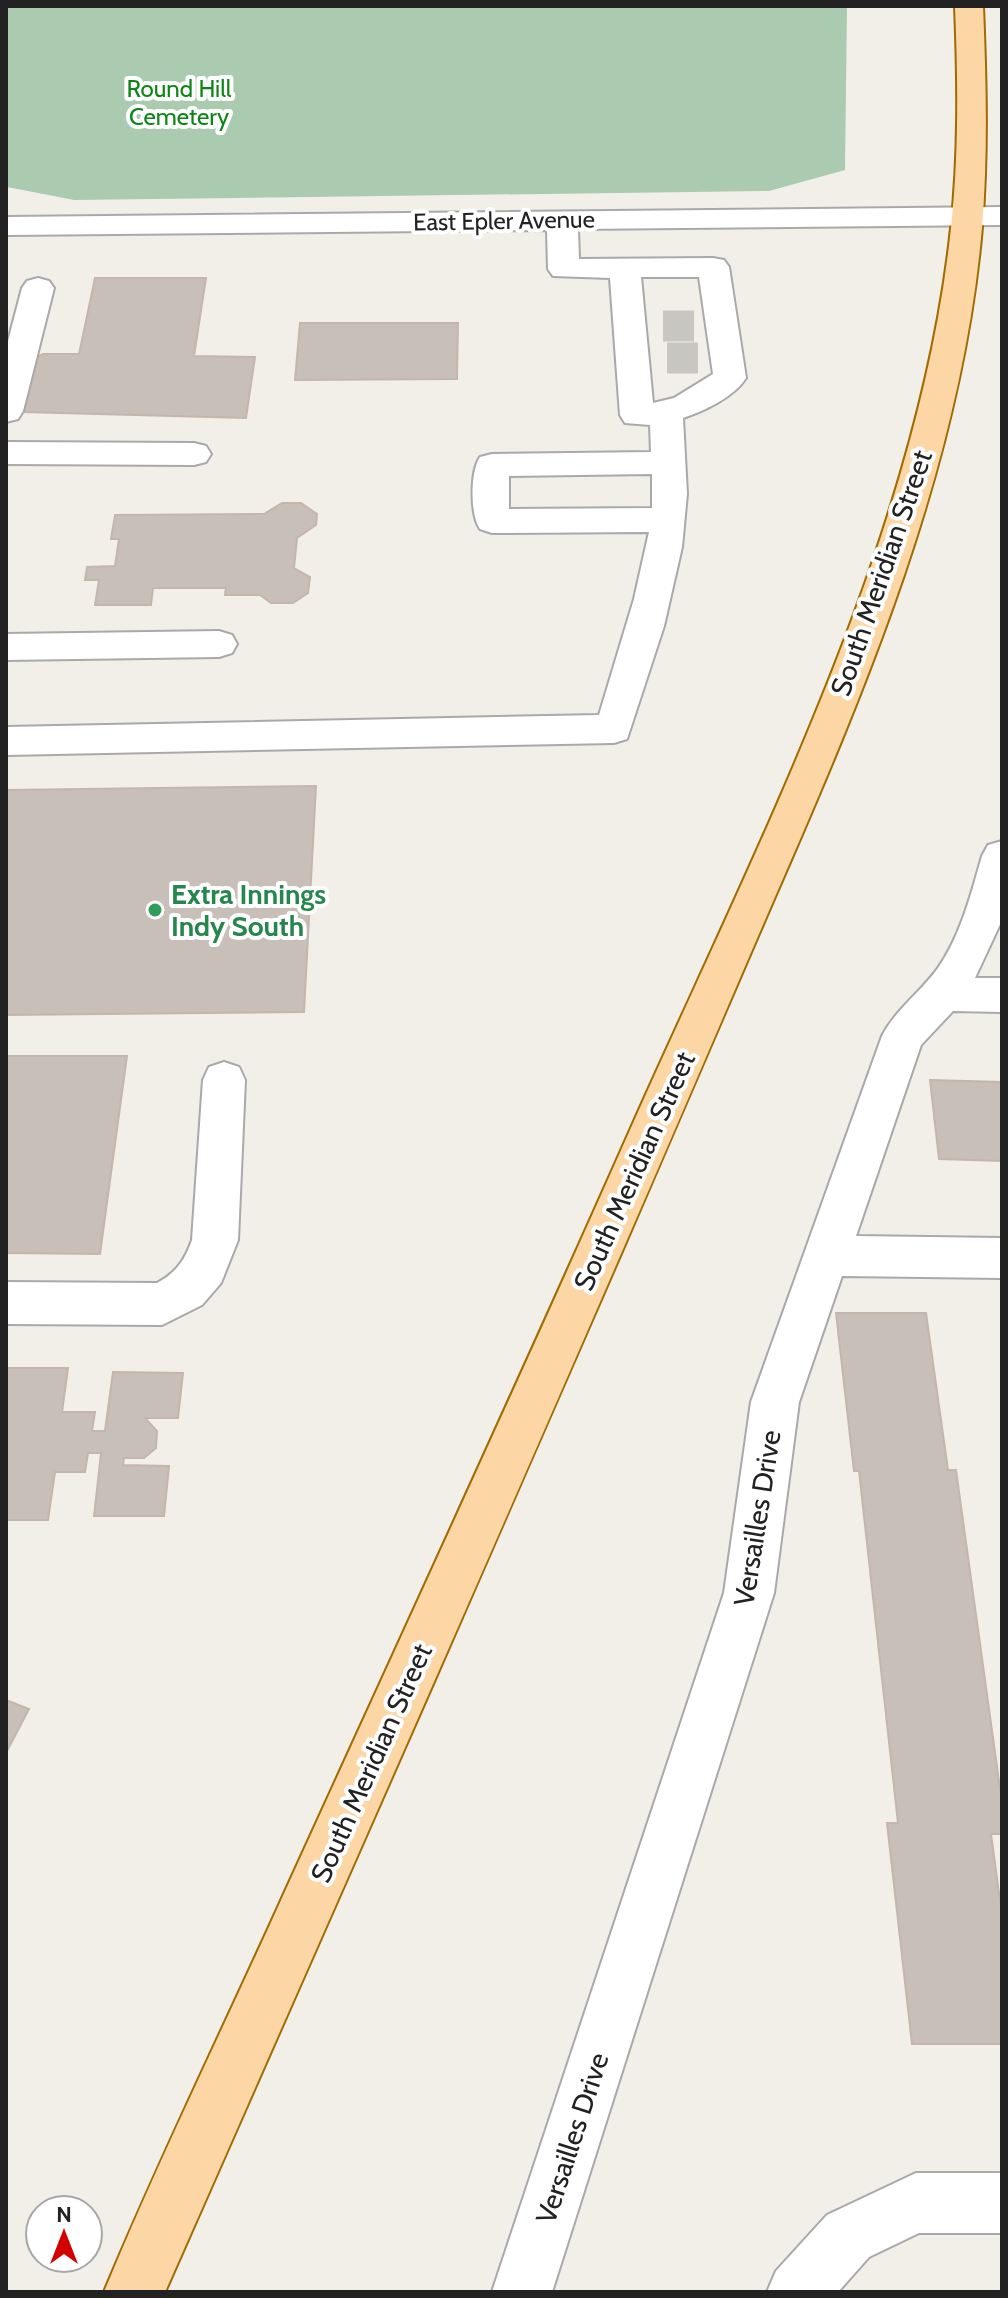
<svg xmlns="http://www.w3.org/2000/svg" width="1008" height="2298" viewBox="0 0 1008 2298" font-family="Cabin,sans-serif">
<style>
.cemetery{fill:#aacbaf}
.building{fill:#c7bfb8;stroke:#c4b6ab;stroke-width:2}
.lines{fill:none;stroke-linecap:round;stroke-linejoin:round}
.minor-tunnel{stroke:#c8c6c1;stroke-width:31;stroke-dasharray:31 16;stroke-linecap:butt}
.minor-casing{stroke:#a9a9a9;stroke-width:4}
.major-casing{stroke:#a06b00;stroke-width:4}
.minor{fill:#fff;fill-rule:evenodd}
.major{fill:#fcd6a4;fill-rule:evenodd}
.leisure-dot{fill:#2e9e5b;stroke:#fff;stroke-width:3}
.labels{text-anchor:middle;stroke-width:8;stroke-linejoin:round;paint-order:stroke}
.far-park-label{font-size:24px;fill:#0c8416;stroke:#fff}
.far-street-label{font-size:24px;fill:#222;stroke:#fff}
.street-label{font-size:28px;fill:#222;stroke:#fff}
.leisure-label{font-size:28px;font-weight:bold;fill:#27864d;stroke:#fff;text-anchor:start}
</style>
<rect width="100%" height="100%" fill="#f2efe9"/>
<path class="cemetery" d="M 6,6 L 847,6 L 845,170 L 769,191 L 74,200 L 7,187 Z"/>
<path class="building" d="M 95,278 L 206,278 L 194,356 L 255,357 L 246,418 L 23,412 L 37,357 L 43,354 L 79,354 Z
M 300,323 L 458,323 L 457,379 L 295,380 Z
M 282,503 L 301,503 L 317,514 L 316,525 L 297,538 L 294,568 L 310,577 L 308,593 L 293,603 L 271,603 L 260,595 L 225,595 L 226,588 L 153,588 L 151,605 L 95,605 L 99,580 L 85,580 L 87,567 L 115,566 L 119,539 L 111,539 L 115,515 L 264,514 Z
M 316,786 L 304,1012 L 6,1015 L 6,790 Z
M 6,1056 L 127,1056 L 100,1254 L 6,1253 Z
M 930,1080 L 1002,1082 L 1002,1161 L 939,1159 Z
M 836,1313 L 926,1313 L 948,1470 L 956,1470 L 1002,1803 L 1002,1834 L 991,1834 L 1002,1915 L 1002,2044 L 912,2044 L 887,1823 L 898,1823 L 859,1471 L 854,1471 Z
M 6,1368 L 68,1368 L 62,1412 L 95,1412 L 92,1431 L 105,1431 L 113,1372 L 183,1373 L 178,1418 L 145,1418 L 157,1431 L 156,1448 L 144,1458 L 124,1458 L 123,1465 L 169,1466 L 164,1516 L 94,1516 L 101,1453 L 88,1453 L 85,1472 L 55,1472 L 48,1520 L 6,1520 Z
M 6,1700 L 29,1709 L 6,1753 Z"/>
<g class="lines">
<path class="minor-tunnel" d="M 663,326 L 706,326
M 667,358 L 707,358"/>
<defs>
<path id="minor" d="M 1002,207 L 1002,225 L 578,229 L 579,259 L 713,258 L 724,260 L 729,267 L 746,378 C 734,397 704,411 683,418 L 687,494 L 682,547 L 664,626 L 627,739 L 614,743 L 6,755 L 6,727 L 599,715 L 634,599 L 649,532 L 492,533 L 480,529 C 470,514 470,472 480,457 L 492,454 L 651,452 L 650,425 L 625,423 L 620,415 L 610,278 L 553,276 L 548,269 L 547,230 L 6,235 L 6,217 ZM 641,277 L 699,277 L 713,374 L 674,398 L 653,403 ZM 652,474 L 652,508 L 509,509 L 509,476 Z
M 38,278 L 49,281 L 54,288 L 23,411 L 18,419 L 6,422 L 6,349 L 22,288 L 27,281 Z
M 6,442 L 194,443 L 206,446 L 211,454 L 206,462 L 194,465 L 6,464 Z
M 219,631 L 232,635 L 237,644 L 232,653 L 219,657 L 6,660 L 6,634 Z
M 1002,841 L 1002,920 L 975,978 L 1002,978 L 1002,1012 L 953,1011 L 921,1045 L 856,1236 L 1002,1238 L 1002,1278 L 842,1276 L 799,1402 L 774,1593 L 552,2292 L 492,2292 L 724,1593 L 751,1402 L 882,1036 C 895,1010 921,992 938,968 C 961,935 971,894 982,856 L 988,845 Z
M 224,1062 L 239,1067 L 245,1080 L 238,1240 L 221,1283 L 202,1305 L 162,1325 L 6,1324 L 6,1282 L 157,1283 C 176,1273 185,1260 192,1240 L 203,1080 L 209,1067 Z
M 916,2173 L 1002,2173 L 1002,2233 L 919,2233 L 869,2257 L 838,2292 L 767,2292 L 776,2271 L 827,2215 Z"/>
<path id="major" d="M 955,6 L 983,6 C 986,80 988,153 982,227 C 962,463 865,691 771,906 C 721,1022 671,1139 620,1256 C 470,1602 317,1947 165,2292 L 104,2292 C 159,2159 223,2029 282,1898 C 400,1639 519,1381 634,1121 C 758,843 919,533 951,228 C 959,154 958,81 955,6 Z"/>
</defs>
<use href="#minor" class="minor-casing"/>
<use href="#major" class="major-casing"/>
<use href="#minor" class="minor"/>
<use href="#major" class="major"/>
</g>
<circle class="leisure-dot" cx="155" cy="910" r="8"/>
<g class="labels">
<g class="far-park-label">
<text x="179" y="97">Round Hill<tspan x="179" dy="28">Cemetery</tspan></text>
</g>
<g class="far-street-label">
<text transform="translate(504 221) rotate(-1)" y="8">East Epler Avenue</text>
</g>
<g class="street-label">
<text transform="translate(881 573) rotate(-71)" y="10">South Meridian Street</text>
<text transform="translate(634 1171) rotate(-66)" y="10">South Meridian Street</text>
<text transform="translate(757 1518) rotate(-81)" y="10">Versailles Drive</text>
<text transform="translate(371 1763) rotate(-66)" y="10">South Meridian Street</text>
<text transform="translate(572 2138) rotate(-72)" y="10">Versailles Drive</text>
</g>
<g class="leisure-label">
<text x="171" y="904">Extra Innings<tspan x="171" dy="32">Indy South</tspan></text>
</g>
</g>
<rect width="1008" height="2298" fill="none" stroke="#222222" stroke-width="16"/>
<g transform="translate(64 2234)"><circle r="38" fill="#ffffff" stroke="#a7a7a7" stroke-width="2"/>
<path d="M0-6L14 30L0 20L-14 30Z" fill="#d40000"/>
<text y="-12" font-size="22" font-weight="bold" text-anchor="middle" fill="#222222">N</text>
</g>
</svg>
